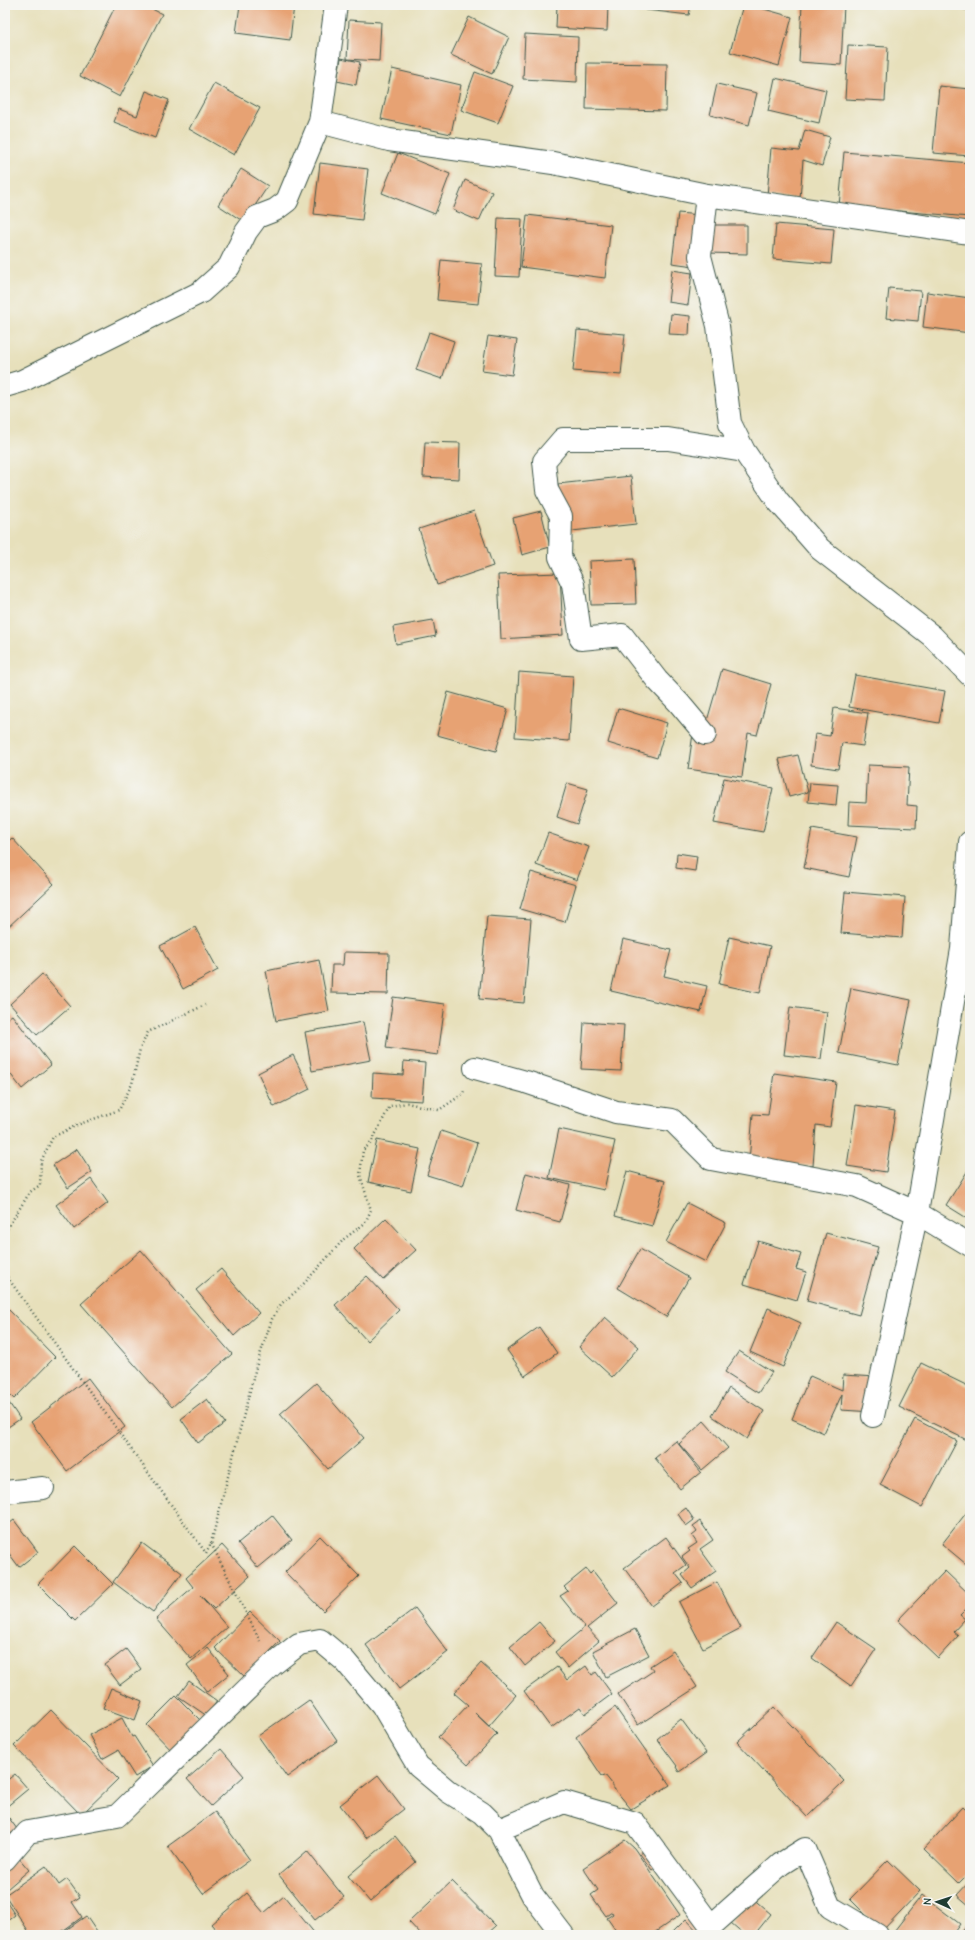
<svg xmlns="http://www.w3.org/2000/svg" width="975" height="1940" viewBox="0 0 975 1940" font-family="'Comic Neue',sans-serif">
<style>
.building{fill:#e7a273}
.lines{fill:none;stroke-linecap:round;stroke-linejoin:round}
.minor-casing{stroke:#3d5548;stroke-width:24}
.path{stroke:#3d5548;stroke-width:2.5;stroke-dasharray:1 3;stroke-linecap:butt}
.minor{stroke:#fff;stroke-width:22}
</style>
<rect width="100%" height="100%" fill="#f6f6f2"/>
<filter id="ink" filterUnits="userSpaceOnUse"><feTurbulence type="fractalNoise" baseFrequency=".025" numOctaves="2"/><feDisplacementMap in="SourceGraphic" scale="8" xChannelSelector="R" yChannelSelector="G"/><feConvolveMatrix kernelMatrix="1 2 1 2 8 2 1 2 1" color-interpolation-filters="sRGB"/></filter>
<filter id="wash" filterUnits="userSpaceOnUse"><feTurbulence type="fractalNoise" baseFrequency=".012" numOctaves="4" result="noise"/><feDisplacementMap in="SourceGraphic" scale="16" xChannelSelector="R" yChannelSelector="G"/><feGaussianBlur stdDeviation="0.9" result="paint"/><feColorMatrix in="noise" values="0 0 0 0 0 0 0 0 0 0 0 0 0 0 0 0 0 1.4 0 .05"/><feComposite in="paint" operator="in"/></filter>
<g filter="url(#wash)">
<rect width="100%" height="100%" fill="#e7e0bb"/>
<g id="blocks">
<path class="building" d="M 116,5 L 144,5 L 162,14 L 120,97 L 80,76 Z
M 240,5 L 294,5 L 290,40 L 236,33 Z
M 557,5 L 608,5 L 607,31 L 556,28 Z
M 646,5 L 691,5 L 689,15 L 646,10 Z
M 743,5 L 750,5 L 792,17 L 779,66 L 730,52 Z
M 802,5 L 844,5 L 841,65 L 799,62 Z
M 947,5 L 968,5 L 968,10 L 947,8 Z
M 469,17 L 509,37 L 492,74 L 451,55 Z
M 349,20 L 381,22 L 379,61 L 347,59 Z
M 525,34 L 578,37 L 577,82 L 523,79 Z
M 848,45 L 888,47 L 885,101 L 845,99 Z
M 341,58 L 360,62 L 356,85 L 337,81 Z
M 587,63 L 667,64 L 666,111 L 586,109 Z
M 392,69 L 461,85 L 451,134 L 381,119 Z
M 475,72 L 513,86 L 498,123 L 461,110 Z
M 775,78 L 826,90 L 819,123 L 768,111 Z
M 214,83 L 260,108 L 234,155 L 189,129 Z
M 717,84 L 757,93 L 749,125 L 710,115 Z
M 939,86 L 970,89 L 970,156 L 933,153 Z
M 146,91 L 169,100 L 155,138 L 114,122 L 119,109 L 137,116 Z
M 805,130 L 830,137 L 822,166 L 803,160 L 800,199 L 767,196 L 771,148 L 799,151 Z
M 844,152 L 970,163 L 970,217 L 839,206 Z
M 398,153 L 450,174 L 435,214 L 382,193 Z
M 320,163 L 368,169 L 362,220 L 314,214 Z
M 241,169 L 268,186 L 244,222 L 218,205 Z
M 465,180 L 492,192 L 479,221 L 453,210 Z
M 678,213 L 700,215 L 694,266 L 672,263 Z
M 527,215 L 611,225 L 605,278 L 521,267 Z
M 498,218 L 522,219 L 519,277 L 495,276 Z
M 776,224 L 834,229 L 831,264 L 773,259 Z
M 708,225 L 747,225 L 747,254 L 708,253 Z
M 441,260 L 482,264 L 478,304 L 437,300 Z
M 672,270 L 692,273 L 688,305 L 668,302 Z
M 889,288 L 921,291 L 918,321 L 886,318 Z
M 927,292 L 970,298 L 970,333 L 923,327 Z
M 671,314 L 690,316 L 689,335 L 669,334 Z
M 577,330 L 625,334 L 621,375 L 573,371 Z
M 429,332 L 454,341 L 442,379 L 416,370 Z
M 488,336 L 517,340 L 512,375 L 482,371 Z
M 425,442 L 460,443 L 459,479 L 423,477 Z
M 631,476 L 636,524 L 563,532 L 558,484 Z
M 474,511 L 493,566 L 437,585 L 419,529 Z
M 541,511 L 550,547 L 522,555 L 513,518 Z
M 634,559 L 636,604 L 591,605 L 589,561 Z
M 560,573 L 563,635 L 501,639 L 498,575 Z
M 433,620 L 436,636 L 396,644 L 393,627 Z
M 722,669 L 771,684 L 757,735 L 748,733 L 742,777 L 688,769 L 695,719 L 707,721 Z
M 519,672 L 573,676 L 569,741 L 515,737 Z
M 855,675 L 945,691 L 939,723 L 849,707 Z
M 448,692 L 508,709 L 496,751 L 437,735 Z
M 618,708 L 667,723 L 657,758 L 608,743 Z
M 834,708 L 868,713 L 863,746 L 842,743 L 838,769 L 811,765 L 815,734 L 830,736 Z
M 798,755 L 808,792 L 789,797 L 779,759 Z
M 868,765 L 909,767 L 907,805 L 917,806 L 916,828 L 848,825 L 849,802 L 866,803 Z
M 724,778 L 773,788 L 763,832 L 714,823 Z
M 567,783 L 588,789 L 577,824 L 557,817 Z
M 810,783 L 838,785 L 836,805 L 808,802 Z
M 812,829 L 857,837 L 849,877 L 804,868 Z
M 548,833 L 589,847 L 577,880 L 536,865 Z
M 12,838 L 54,884 L 7,928 L 5,926 L 5,844 Z
M 677,853 L 697,856 L 695,871 L 676,868 Z
M 531,872 L 576,885 L 565,922 L 520,909 Z
M 845,892 L 905,897 L 902,938 L 841,933 Z
M 487,916 L 531,919 L 524,1003 L 479,999 Z
M 195,927 L 218,970 L 183,989 L 160,946 Z
M 729,937 L 770,946 L 760,993 L 719,984 Z
M 623,939 L 671,950 L 664,976 L 707,986 L 701,1012 L 611,991 Z
M 344,952 L 389,953 L 388,994 L 331,993 L 332,965 L 343,965 Z
M 319,960 L 329,1011 L 276,1021 L 266,971 Z
M 42,974 L 70,1006 L 37,1035 L 10,1004 Z
M 851,988 L 911,1000 L 898,1065 L 839,1053 Z
M 393,997 L 445,1004 L 438,1055 L 386,1048 Z
M 790,1007 L 827,1012 L 821,1059 L 784,1055 Z
M 12,1015 L 51,1065 L 22,1089 L 5,1067 L 5,1020 Z
M 363,1022 L 371,1060 L 312,1071 L 305,1032 Z
M 584,1022 L 624,1025 L 621,1071 L 581,1069 Z
M 293,1055 L 310,1089 L 274,1107 L 258,1073 Z
M 404,1061 L 425,1063 L 422,1101 L 372,1098 L 373,1073 L 403,1075 Z
M 774,1073 L 836,1082 L 830,1127 L 816,1125 L 813,1166 L 749,1161 L 753,1114 L 768,1115 Z
M 856,1105 L 895,1111 L 886,1172 L 847,1166 Z
M 559,1129 L 615,1141 L 604,1190 L 549,1178 Z
M 441,1131 L 477,1143 L 463,1186 L 427,1175 Z
M 377,1140 L 420,1149 L 411,1191 L 368,1182 Z
M 77,1149 L 92,1172 L 68,1188 L 53,1165 Z
M 970,1167 L 970,1220 L 946,1205 Z
M 627,1171 L 665,1181 L 652,1226 L 615,1216 Z
M 526,1173 L 570,1185 L 560,1222 L 516,1210 Z
M 91,1179 L 108,1203 L 74,1229 L 56,1205 Z
M 687,1203 L 726,1223 L 706,1262 L 666,1242 Z
M 386,1218 L 416,1250 L 383,1280 L 354,1249 Z
M 826,1233 L 878,1247 L 859,1315 L 807,1301 Z
M 758,1241 L 801,1254 L 796,1269 L 806,1272 L 797,1300 L 744,1284 Z
M 640,1249 L 689,1278 L 666,1317 L 618,1288 Z
M 141,1250 L 232,1354 L 172,1407 L 81,1304 Z
M 221,1269 L 259,1313 L 234,1336 L 196,1290 Z
M 367,1276 L 399,1310 L 367,1341 L 335,1305 Z
M 6,1307 L 55,1357 L 14,1399 L 5,1390 Z
M 768,1308 L 801,1323 L 783,1367 L 750,1352 Z
M 605,1317 L 639,1347 L 612,1377 L 579,1347 Z
M 539,1327 L 557,1353 L 525,1376 L 507,1350 Z
M 739,1351 L 772,1372 L 758,1393 L 725,1372 Z
M 921,1363 L 970,1387 L 970,1433 L 967,1440 L 899,1407 Z
M 843,1375 L 875,1377 L 873,1412 L 841,1410 L 842,1394 L 824,1433 L 792,1419 L 810,1376 L 842,1390 Z
M 88,1378 L 125,1427 L 67,1471 L 31,1422 Z
M 316,1383 L 364,1438 L 328,1469 L 280,1414 Z
M 729,1388 L 764,1411 L 747,1439 L 712,1416 Z
M 5,1397 L 20,1419 L 5,1429 Z
M 207,1399 L 225,1423 L 198,1443 L 181,1419 Z
M 915,1419 L 957,1441 L 922,1507 L 880,1485 Z
M 704,1421 L 728,1448 L 702,1470 L 679,1444 Z
M 676,1441 L 701,1472 L 680,1489 L 655,1458 Z
M 686,1508 L 694,1520 L 686,1526 L 678,1514 Z
M 970,1508 L 970,1560 L 966,1564 L 942,1544 Z
M 272,1515 L 292,1540 L 258,1568 L 238,1543 Z
M 14,1520 L 38,1552 L 19,1567 L 5,1548 L 5,1527 Z
M 700,1521 L 713,1540 L 700,1549 L 716,1571 L 692,1588 L 682,1575 L 690,1568 L 682,1557 L 690,1551 L 688,1549 L 697,1543 L 692,1536 L 697,1532 L 693,1526 Z
M 320,1536 L 359,1576 L 323,1611 L 285,1572 Z
M 666,1537 L 686,1565 L 675,1573 L 683,1583 L 652,1606 L 624,1568 Z
M 142,1543 L 182,1573 L 153,1612 L 113,1582 Z
M 222,1545 L 250,1576 L 214,1609 L 200,1595 L 227,1627 L 191,1659 L 156,1619 L 193,1587 L 186,1578 Z
M 75,1546 L 113,1584 L 75,1621 L 38,1584 Z
M 586,1569 L 590,1574 L 593,1571 L 618,1603 L 587,1628 L 599,1641 L 568,1668 L 555,1652 L 585,1627 L 560,1596 L 568,1591 L 564,1587 Z
M 945,1571 L 970,1595 L 970,1605 L 960,1615 L 965,1619 L 953,1632 L 958,1636 L 938,1658 L 898,1620 Z
M 717,1582 L 741,1628 L 703,1648 L 679,1602 Z
M 415,1608 L 448,1652 L 399,1689 L 366,1645 Z
M 250,1612 L 280,1641 L 245,1677 L 215,1648 Z
M 539,1622 L 555,1641 L 525,1666 L 510,1647 Z
M 836,1622 L 876,1649 L 851,1686 L 812,1658 Z
M 635,1629 L 649,1655 L 606,1677 L 593,1651 Z
M 208,1648 L 229,1674 L 207,1692 L 187,1665 Z
M 126,1649 L 141,1669 L 120,1685 L 105,1665 Z
M 673,1651 L 697,1687 L 638,1725 L 618,1694 L 653,1671 L 650,1666 Z
M 481,1663 L 516,1695 L 489,1726 L 475,1713 L 497,1734 L 468,1765 L 438,1737 L 468,1705 L 454,1693 Z
M 586,1666 L 592,1675 L 596,1672 L 612,1694 L 585,1714 L 580,1707 L 551,1728 L 524,1691 L 557,1667 L 567,1680 Z
M 189,1681 L 217,1701 L 207,1716 L 178,1696 Z
M 111,1688 L 142,1701 L 135,1720 L 103,1708 Z
M 176,1696 L 205,1725 L 175,1754 L 147,1725 Z
M 309,1700 L 337,1741 L 287,1777 L 258,1736 Z
M 615,1707 L 670,1785 L 631,1809 L 617,1792 L 613,1789 L 613,1785 L 605,1775 L 602,1776 L 576,1737 Z
M 774,1707 L 844,1781 L 807,1817 L 737,1742 Z
M 51,1710 L 118,1779 L 81,1815 L 14,1746 Z
M 122,1718 L 132,1737 L 134,1736 L 153,1766 L 135,1777 L 118,1750 L 102,1759 L 89,1735 Z
M 681,1719 L 706,1753 L 679,1772 L 676,1767 L 677,1766 L 657,1739 Z
M 221,1749 L 244,1776 L 211,1806 L 187,1779 Z
M 15,1774 L 28,1789 L 5,1808 L 5,1782 Z
M 378,1775 L 404,1809 L 366,1838 L 340,1805 Z
M 963,1807 L 970,1814 L 970,1872 L 959,1883 L 924,1849 Z
M 215,1812 L 250,1860 L 203,1894 L 168,1846 Z
M 9,1818 L 17,1829 L 5,1838 L 5,1821 Z
M 395,1836 L 416,1862 L 370,1902 L 348,1876 Z
M 625,1840 L 634,1848 L 680,1915 L 651,1935 L 629,1935 L 626,1932 L 619,1935 L 607,1918 L 613,1914 L 612,1912 L 606,1916 L 591,1895 L 598,1890 L 583,1868 Z
M 647,1849 L 659,1865 L 652,1870 L 640,1854 Z
M 307,1851 L 344,1897 L 315,1920 L 279,1875 Z
M 18,1857 L 29,1870 L 7,1889 L 5,1887 L 5,1868 Z
M 888,1860 L 920,1891 L 882,1931 L 850,1899 Z
M 46,1866 L 59,1885 L 67,1879 L 80,1897 L 72,1902 L 82,1917 L 57,1935 L 31,1935 L 5,1895 Z
M 452,1881 L 496,1926 L 486,1935 L 421,1935 L 409,1922 Z
M 970,1881 L 970,1906 L 957,1895 Z
M 247,1893 L 264,1913 L 284,1896 L 316,1935 L 214,1935 L 218,1932 L 211,1924 Z
M 922,1895 L 960,1924 L 952,1935 L 891,1935 Z
M 751,1897 L 771,1914 L 754,1935 L 745,1935 L 731,1923 Z
M 5,1900 L 15,1915 L 6,1922 L 5,1921 Z
M 86,1916 L 99,1935 L 59,1935 Z
M 686,1919 L 701,1935 L 670,1935 Z
M 970,1921 L 970,1935 L 958,1935 Z"/>
</g>
</g>
<g filter="url(#ink)">
<use href="#blocks" fill-opacity="0" stroke="#3d5548" stroke-width="1"/>
<g class="lines">
<defs>
<path id="minor" d="M 320,122 L 389,140 L 553,163 L 707,195 L 970,233
M 707,195 L 700,256 L 718,326 L 730,423 L 744,451 L 778,501 L 820,549 L 932,636 L 970,675
M 5,386 L 22,381 L 201,292 L 229,267 L 246,232 L 257,217 L 275,210 L 287,201 L 320,122 L 336,5
M 705,734 L 679,703 L 657,680 L 622,635 L 581,639 L 573,584 L 560,557 L 561,516 L 547,490 L 544,461 L 563,439 L 668,439 L 744,451
M 475,1068 L 526,1082 L 616,1112 L 672,1120 L 711,1159 L 857,1186 L 917,1213 L 970,1245
M 873,1416 L 917,1213 L 962,949 L 970,842
M 5,1492 L 43,1488
M 499,1830 L 533,1896 L 563,1935
M 5,1859 L 28,1832 L 117,1816 L 272,1665 L 299,1644 L 320,1640 L 345,1661 L 382,1705 L 418,1766 L 449,1792 L 482,1813 L 499,1830 L 564,1802 L 635,1823 L 711,1926 L 781,1864 L 805,1849 L 830,1907 L 877,1935"/>
</defs>
<use href="#minor" class="minor-casing"/>
<path class="path" d="M 5,1232 L 30,1192 L 40,1185 L 41,1161 L 53,1137 L 77,1125 L 119,1110 L 132,1084 L 140,1049 L 148,1032 L 205,1005
M 5,1274 L 206,1553 L 211,1543 L 260,1641
M 211,1543 L 256,1367 L 272,1319 L 281,1304 L 299,1289 L 344,1239 L 365,1223 L 371,1210 L 360,1175 L 363,1150 L 371,1143 L 390,1106 L 407,1103 L 439,1110 L 463,1094 L 464,1091"/>
<use href="#minor" class="minor"/>
</g>
</g>
<rect width="975" height="1940" fill="none" stroke="#f6f6f2" stroke-width="20"/>
<g transform="translate(937 1902) rotate(273)" stroke="#f6f6f2" stroke-width="3" paint-order="stroke">
<path d="M0-3L7 15L0 10L-7 15Z" fill="#1f3d34"/>
<text y="-6" font-size="11" font-weight="bold" text-anchor="middle" fill="#1f3d34">N</text>
</g>
</svg>
